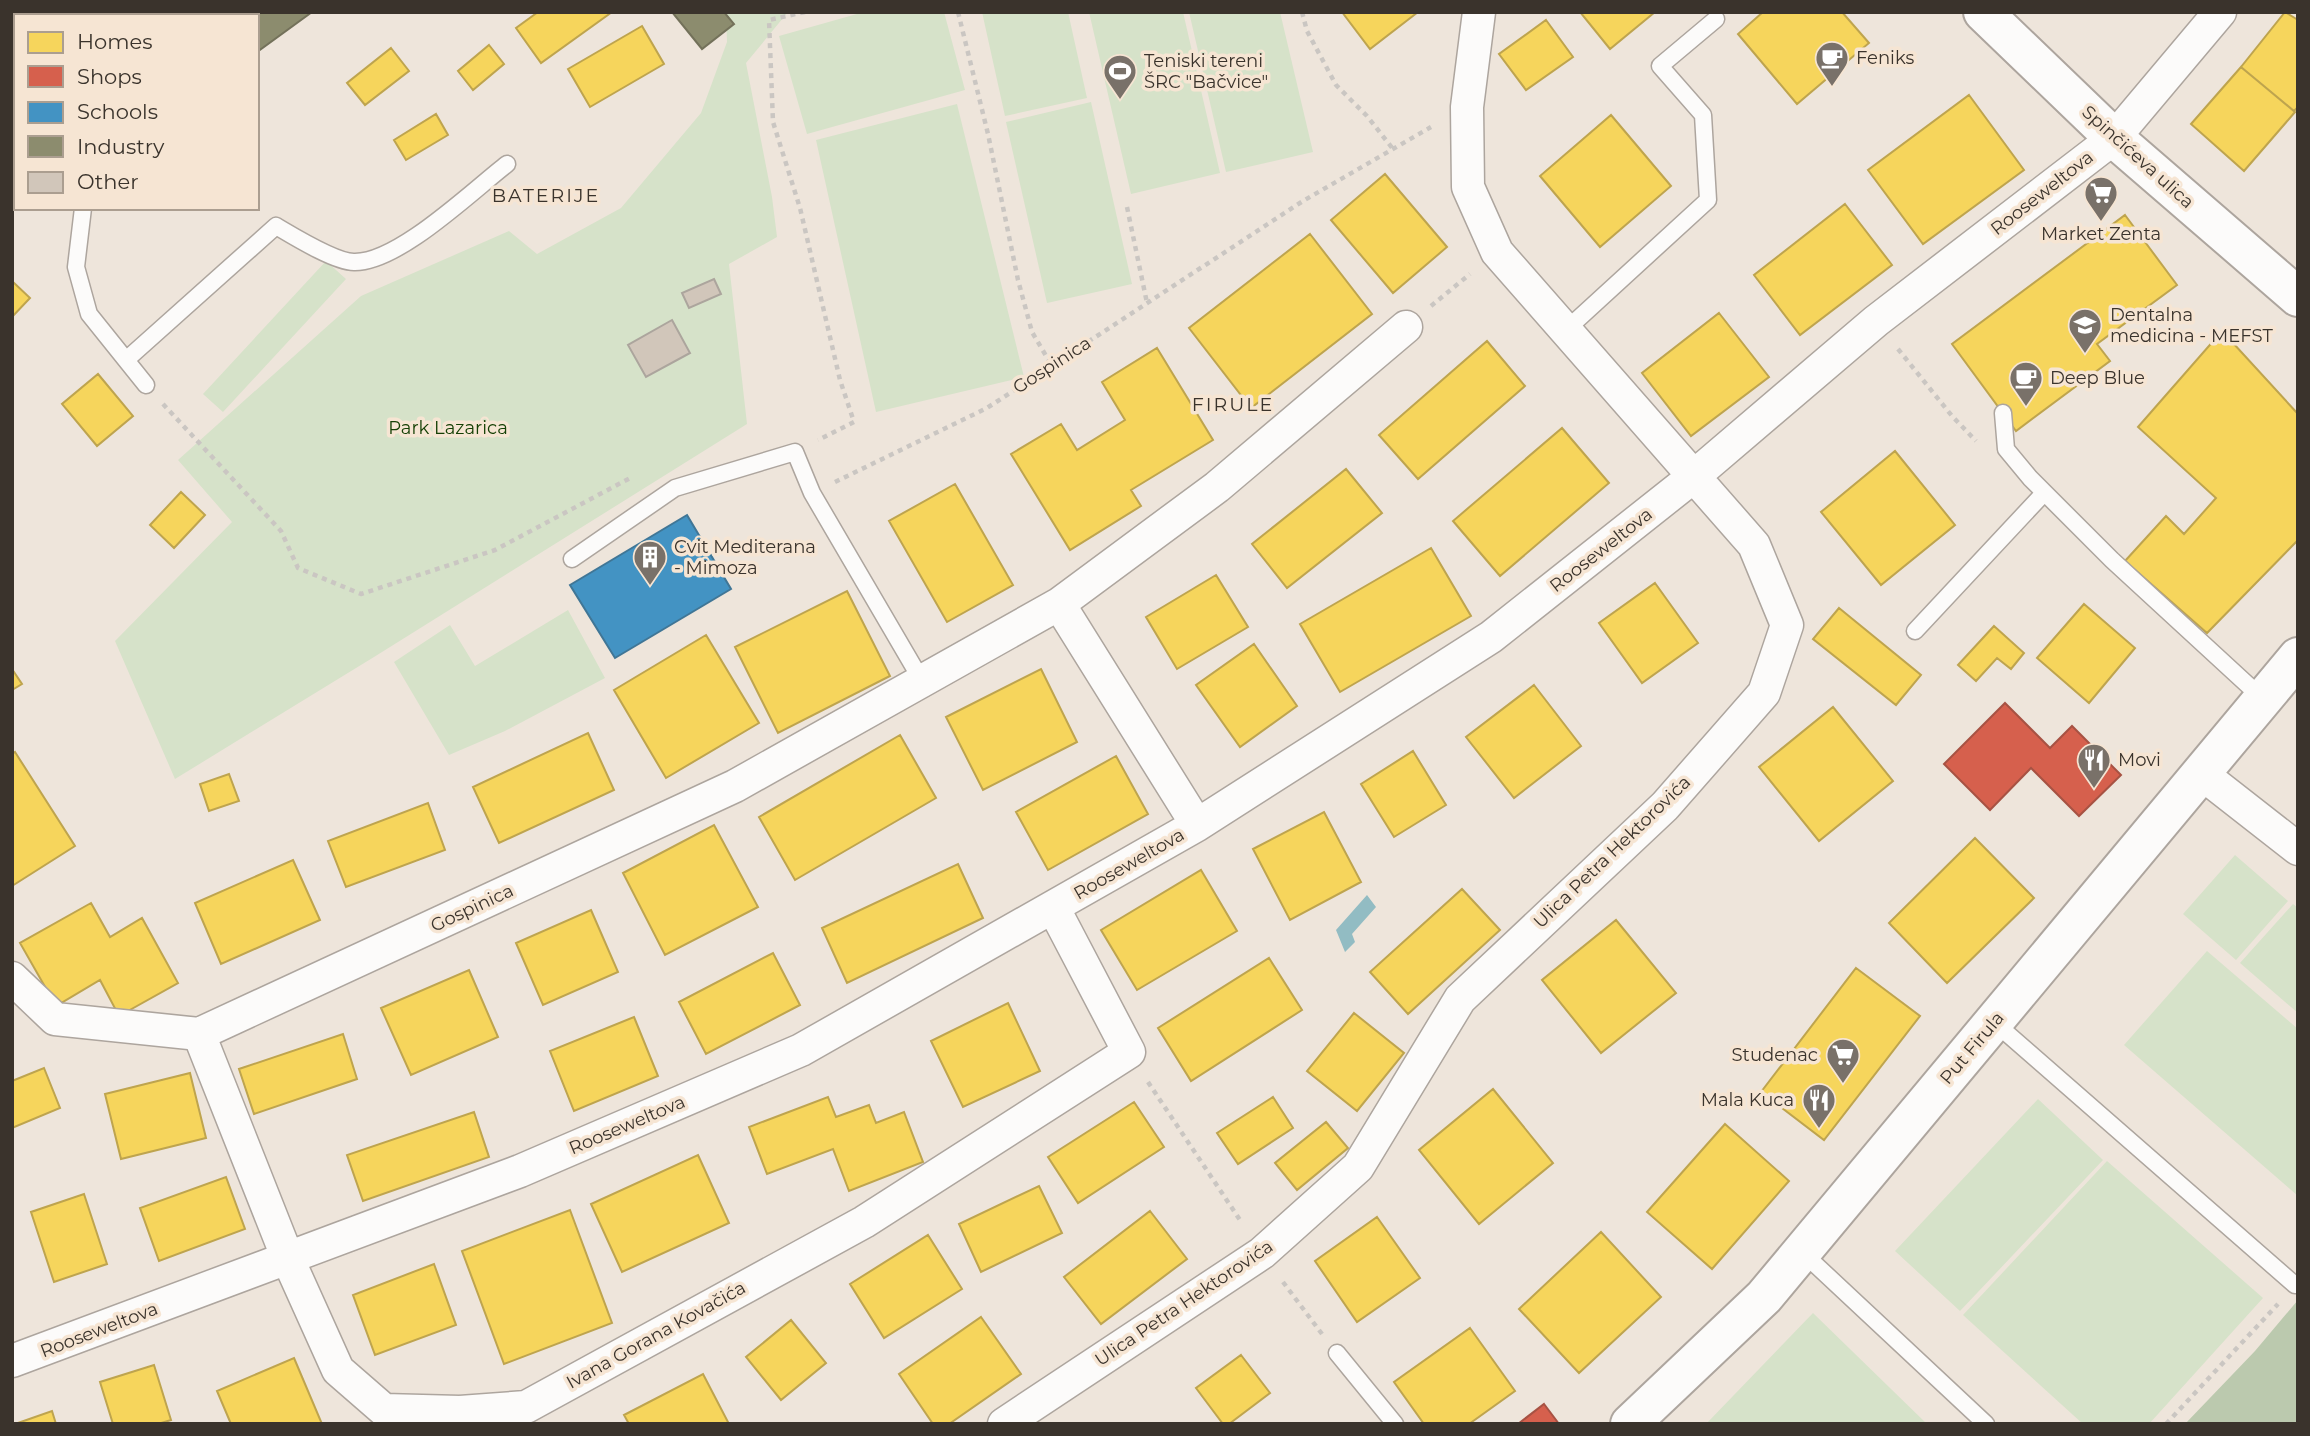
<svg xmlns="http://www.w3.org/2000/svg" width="2310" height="1436" viewBox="0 0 2310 1436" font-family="Montserrat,sans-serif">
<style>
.green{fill:#d6e2c9}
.forest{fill:#bbc9ae}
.water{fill:#92bcc3}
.homes{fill:#f6d55c;stroke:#bea44e;stroke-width:2}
.shops{fill:#d6604d;stroke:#a75243;stroke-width:2}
.schools{fill:#4393c3;stroke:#407696;stroke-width:2}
.industry{fill:#8c8c6e;stroke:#73715a;stroke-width:2}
.building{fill:#d1c6ba;stroke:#aca59d;stroke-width:2}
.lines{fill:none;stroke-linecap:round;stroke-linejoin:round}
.service-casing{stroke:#ada59e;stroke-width:19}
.minor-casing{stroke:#ada59e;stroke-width:35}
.tertiary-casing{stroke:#ada59e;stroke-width:42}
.path{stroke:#cac6c2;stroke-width:4.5;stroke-dasharray:5 5;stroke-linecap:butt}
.service{stroke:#fcfbfa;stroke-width:16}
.minor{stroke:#fcfbfa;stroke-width:32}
.tertiary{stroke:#fcfbfa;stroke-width:38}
.labels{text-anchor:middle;stroke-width:7;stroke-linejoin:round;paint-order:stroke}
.poi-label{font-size:18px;fill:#3a332c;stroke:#f6e5d3;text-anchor:start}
.street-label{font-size:18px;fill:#3a332c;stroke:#f6e5d3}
.park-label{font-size:18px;fill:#154005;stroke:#f6e5d3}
.neighbourhood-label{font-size:19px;letter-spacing:2px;fill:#3a332c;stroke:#f6e5d3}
</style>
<rect width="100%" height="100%" fill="#eee5db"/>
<path class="green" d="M 726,12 L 788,12 L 746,63 L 772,197 L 777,237 L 729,264 L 747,424 L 374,657 L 175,779 L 115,641 L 232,522 L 178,460 L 361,296 L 509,231 L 537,254 L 621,208 L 701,113 L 727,42 Z
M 864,12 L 944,12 L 965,90 L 807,134 L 779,36 Z
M 982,12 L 1068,12 L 1087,98 L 1005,116 Z
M 1089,12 L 1183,12 L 1220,173 L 1131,194 Z
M 1189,12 L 1280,12 L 1313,152 L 1226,172 Z
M 1091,102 L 1132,284 L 1047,303 L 1006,122 Z
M 957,104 L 1024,377 L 876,412 L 816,140 Z
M 326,261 L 346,279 L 223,412 L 203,394 Z
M 568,610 L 605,678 L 505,731 L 449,755 L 394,662 L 450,625 L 475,666 Z
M 2235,855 L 2288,901 L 2236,960 L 2183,914 Z
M 2293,904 L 2298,908 L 2298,1013 L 2240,963 Z
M 2207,951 L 2298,1029 L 2298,1196 L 2124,1045 Z
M 2038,1099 L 2103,1160 L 1960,1311 L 1895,1251 Z
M 2107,1161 L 2263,1298 L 2149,1424 L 2083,1424 L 1963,1315 Z
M 1813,1313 L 1927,1424 L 1706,1424 Z"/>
<path class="forest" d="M 2298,1300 L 2298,1424 L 2185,1424 L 2255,1351 Z"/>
<path class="water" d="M 1367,895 L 1376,907 L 1352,934 L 1355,942 L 1345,952 L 1336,930 Z"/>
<path class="homes" d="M 20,12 L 90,12 L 93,16 L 17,16 Z
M 538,12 L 612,12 L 541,63 L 516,28 Z
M 1342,12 L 1418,12 L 1370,49 Z
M 1580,12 L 1655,12 L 1610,49 Z
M 1763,12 L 1842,12 L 1869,43 L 1797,104 L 1738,34 Z
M 2285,12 L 2298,20 L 2298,107 L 2294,111 L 2241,67 Z
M 16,17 L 16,60 L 12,56 L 12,20 Z
M 1546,20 L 1573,57 L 1526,90 L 1499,54 Z
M 642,26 L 664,64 L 590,107 L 568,69 Z
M 489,45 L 504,64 L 473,90 L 458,71 Z
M 391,48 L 409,71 L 365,105 L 347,83 Z
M 2241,67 L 2295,112 L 2244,171 L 2191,124 Z
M 1969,95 L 2024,170 L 1923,244 L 1868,170 Z
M 436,114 L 448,135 L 406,160 L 394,140 Z
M 1611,115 L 1671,186 L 1600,247 L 1540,176 Z
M 1385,174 L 1447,247 L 1393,293 L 1331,220 Z
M 1845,204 L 1892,265 L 1800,335 L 1754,275 Z
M 2125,215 L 2177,285 L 2097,344 L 2110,361 L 2016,431 L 1952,344 Z
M 1310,234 L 1372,314 L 1251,408 L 1189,328 Z
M 12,281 L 30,298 L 12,317 Z
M 1719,313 L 1769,377 L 1691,436 L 1642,373 Z
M 2222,331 L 2298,414 L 2298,540 L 2207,633 L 2125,561 L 2166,516 L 2184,534 L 2216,498 L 2138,427 Z
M 1487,341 L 1525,386 L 1418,479 L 1379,435 Z
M 1157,348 L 1213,440 L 1131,490 L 1141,506 L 1070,550 L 1011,454 L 1061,424 L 1077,450 L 1125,420 L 1102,382 Z
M 98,374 L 133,416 L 97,446 L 62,404 Z
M 1562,428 L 1609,483 L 1500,576 L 1453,521 Z
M 1895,451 L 1955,525 L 1881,585 L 1821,512 Z
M 1346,469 L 1382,513 L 1287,588 L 1252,544 Z
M 955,484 L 1013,585 L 947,622 L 889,521 Z
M 181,492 L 205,515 L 174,548 L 150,525 Z
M 1431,548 L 1471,616 L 1340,692 L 1300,624 Z
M 1216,575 L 1248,627 L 1177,669 L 1146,617 Z
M 1655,583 L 1698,643 L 1642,683 L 1599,623 Z
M 847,591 L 890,676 L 778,733 L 735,647 Z
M 2084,604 L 2135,648 L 2089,703 L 2037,658 Z
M 1839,608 L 1921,675 L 1896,705 L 1813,639 Z
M 1994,626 L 2024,653 L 2011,669 L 1997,658 L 1976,681 L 1958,665 Z
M 706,635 L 759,723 L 666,778 L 614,690 Z
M 1254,644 L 1297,706 L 1240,747 L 1196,685 Z
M 12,669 L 22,684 L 12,690 Z
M 1041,669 L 1077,742 L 983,790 L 946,717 Z
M 1534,685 L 1581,746 L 1514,798 L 1466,737 Z
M 1833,707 L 1893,781 L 1819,841 L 1759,767 Z
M 588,733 L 614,790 L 499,843 L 473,787 Z
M 900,735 L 936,798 L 795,880 L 759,817 Z
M 1413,751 L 1446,805 L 1394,837 L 1361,784 Z
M 15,752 L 75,846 L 12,886 L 12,754 Z
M 1116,756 L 1148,814 L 1048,870 L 1016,812 Z
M 229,774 L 239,801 L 209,811 L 200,784 Z
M 428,803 L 445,850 L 346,887 L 328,841 Z
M 1324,812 L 1361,882 L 1290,920 L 1253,849 Z
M 714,825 L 758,907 L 665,955 L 623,873 Z
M 1975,838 L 2034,898 L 1947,983 L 1889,923 Z
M 293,860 L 320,920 L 221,964 L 195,903 Z
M 958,864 L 983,918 L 847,983 L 822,928 Z
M 1201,870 L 1237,931 L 1137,990 L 1101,930 Z
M 1462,889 L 1500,930 L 1408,1014 L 1370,972 Z
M 91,903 L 110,937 L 142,918 L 178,983 L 119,1016 L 100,980 L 56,1006 L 20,943 Z
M 591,910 L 618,972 L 543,1005 L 516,943 Z
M 1616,920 L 1676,993 L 1601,1053 L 1542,980 Z
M 773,953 L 800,1005 L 706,1054 L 679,1002 Z
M 1269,958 L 1302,1010 L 1191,1081 L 1158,1028 Z
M 1856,968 L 1920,1016 L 1824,1140 L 1761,1092 Z
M 469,970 L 498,1037 L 411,1075 L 381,1008 Z
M 1008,1003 L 1040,1071 L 963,1107 L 931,1041 Z
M 1354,1013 L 1404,1053 L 1357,1111 L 1307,1071 Z
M 634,1017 L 658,1076 L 574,1111 L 550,1051 Z
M 343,1034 L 357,1079 L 254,1114 L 239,1069 Z
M 44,1068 L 60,1108 L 12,1128 L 12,1081 Z
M 190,1073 L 206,1138 L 121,1159 L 105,1094 Z
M 1493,1089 L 1553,1163 L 1479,1224 L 1419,1150 Z
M 828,1097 L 836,1117 L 869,1105 L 876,1123 L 904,1112 L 923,1162 L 849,1191 L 833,1149 L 767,1174 L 749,1127 Z
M 1273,1097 L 1293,1128 L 1238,1164 L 1217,1133 Z
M 1134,1102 L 1164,1147 L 1078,1203 L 1048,1157 Z
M 474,1112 L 489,1157 L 363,1201 L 347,1155 Z
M 1326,1122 L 1348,1148 L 1297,1190 L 1275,1163 Z
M 1725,1124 L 1789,1181 L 1712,1269 L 1647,1212 Z
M 698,1155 L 729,1223 L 622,1272 L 591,1204 Z
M 226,1177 L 245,1229 L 159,1261 L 140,1208 Z
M 1039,1186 L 1062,1233 L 981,1272 L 959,1224 Z
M 84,1194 L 107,1264 L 54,1282 L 31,1212 Z
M 570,1210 L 612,1323 L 504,1364 L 462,1251 Z
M 1150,1211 L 1187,1259 L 1101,1324 L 1064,1277 Z
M 1377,1217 L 1420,1278 L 1357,1322 L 1315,1261 Z
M 1601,1232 L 1661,1297 L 1579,1373 L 1519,1309 Z
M 928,1235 L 962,1289 L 884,1338 L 850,1284 Z
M 434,1264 L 456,1325 L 375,1355 L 353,1295 Z
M 981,1317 L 1021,1374 L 949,1424 L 933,1424 L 899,1374 Z
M 791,1320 L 826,1363 L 781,1400 L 746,1357 Z
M 1470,1328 L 1515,1391 L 1469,1424 L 1424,1424 L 1394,1382 Z
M 1241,1355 L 1270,1393 L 1229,1424 L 1223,1424 L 1196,1388 Z
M 294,1358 L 322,1424 L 231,1424 L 217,1391 Z
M 154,1365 L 171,1420 L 158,1424 L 113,1424 L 100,1382 Z
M 703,1374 L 729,1424 L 629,1424 L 624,1415 Z
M 52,1411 L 56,1424 L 15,1424 Z"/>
<path class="shops" d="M 2005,703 L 2050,748 L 2072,726 L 2121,775 L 2079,816 L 2031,768 L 1990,810 L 1944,764 Z
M 1544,1404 L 1559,1424 L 1518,1424 Z"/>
<path class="schools" d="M 687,515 L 731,589 L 615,658 L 570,585 Z"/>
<path class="industry" d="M 246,12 L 312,12 L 257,52 L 257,16 L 241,16 Z
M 672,12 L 724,12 L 734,24 L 702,49 Z"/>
<path class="building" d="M 714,279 L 721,294 L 689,308 L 682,293 Z
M 672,320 L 690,353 L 646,377 L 628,345 Z"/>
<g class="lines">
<defs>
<path id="service" d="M 83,208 L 76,267 L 89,314 L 146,385
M 1566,330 L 1708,200 L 1703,115 L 1660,66 L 1716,19
M 126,360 L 276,226 C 293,236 335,262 354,262 C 398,263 472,191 507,164
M 2003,413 L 2006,449 L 2030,478 L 2112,560 L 2262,698
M 572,559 L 675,488 L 795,452 L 812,493 L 922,681
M 1915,631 L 2044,493
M 1994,1022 L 2295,1285
M 1802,1252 L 1986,1424
M 1337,1353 L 1395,1424"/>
<path id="minor" d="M 150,12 L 154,16
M 204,16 L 216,12
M 1059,604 L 1197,825
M 2202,774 L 2298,849
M 12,978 L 55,1019 L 199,1034 L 735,786 L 1059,604 L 1217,487 L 1406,327
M 199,1034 L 288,1259 L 338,1370 L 384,1410 L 460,1412 L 526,1407 L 864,1222 L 1129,1052 L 1053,907
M 12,1361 L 520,1171 L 801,1050 L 1197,825 L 1491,637 L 1693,477 L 1876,321 L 2114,138 L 2220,12
M 1004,1424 L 1262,1253 L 1358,1167 L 1460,999 L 1665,806 L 1764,693 L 1787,625 L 1754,545 L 1497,252 L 1468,187 L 1467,107 L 1479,12"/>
<path id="tertiary" d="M 1983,12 L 2114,138 L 2298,297
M 1630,1424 L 1764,1297 L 2298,657"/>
</defs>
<use href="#service" class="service-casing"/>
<use href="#minor" class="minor-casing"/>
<use href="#tertiary" class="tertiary-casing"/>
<path class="path" d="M 805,12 L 769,20 L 773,122 L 800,208 L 840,380 L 854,422 L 818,440
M 958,12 L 988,134 L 1018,280 L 1032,332 L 1052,366
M 1302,12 L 1307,31 L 1336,85 L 1367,116 L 1393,149
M 1127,207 L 1147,303
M 1431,306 L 1470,274
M 1898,349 L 1952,416 L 1976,441
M 163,404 L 281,531 L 298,568 L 361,594 L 495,550 L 632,477
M 835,482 L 987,408 L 1303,201 L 1431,127
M 1148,1082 L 1242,1223
M 1283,1282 L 1322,1334
M 2166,1424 L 2278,1304"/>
<use href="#service" class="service"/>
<use href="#minor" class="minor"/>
<use href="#tertiary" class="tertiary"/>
</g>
<defs>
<symbol id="cafe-pin" viewBox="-11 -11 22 30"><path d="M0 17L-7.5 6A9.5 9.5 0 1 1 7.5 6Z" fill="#797169" stroke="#f6e5d3"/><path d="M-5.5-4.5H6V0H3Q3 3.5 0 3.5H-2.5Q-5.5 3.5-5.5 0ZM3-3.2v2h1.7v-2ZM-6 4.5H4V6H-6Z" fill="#fff"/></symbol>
<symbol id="stadium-pin" viewBox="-11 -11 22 30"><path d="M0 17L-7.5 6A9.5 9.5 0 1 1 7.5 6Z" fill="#797169" stroke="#f6e5d3"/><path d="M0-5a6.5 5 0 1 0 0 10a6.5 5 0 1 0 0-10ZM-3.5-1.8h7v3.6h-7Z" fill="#fff"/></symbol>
<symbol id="supermarket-pin" viewBox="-11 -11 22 30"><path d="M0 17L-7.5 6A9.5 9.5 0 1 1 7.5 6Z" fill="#797169" stroke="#f6e5d3"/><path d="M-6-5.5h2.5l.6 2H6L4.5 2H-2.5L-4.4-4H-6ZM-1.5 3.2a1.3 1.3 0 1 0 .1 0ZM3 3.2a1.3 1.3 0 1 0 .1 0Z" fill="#fff"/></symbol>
<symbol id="university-pin" viewBox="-11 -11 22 30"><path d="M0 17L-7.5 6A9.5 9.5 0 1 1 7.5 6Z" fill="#797169" stroke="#f6e5d3"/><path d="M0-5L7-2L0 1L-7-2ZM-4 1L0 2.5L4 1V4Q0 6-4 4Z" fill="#fff"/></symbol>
<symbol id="building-pin" viewBox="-11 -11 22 30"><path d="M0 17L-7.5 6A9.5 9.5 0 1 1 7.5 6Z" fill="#797169" stroke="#f6e5d3"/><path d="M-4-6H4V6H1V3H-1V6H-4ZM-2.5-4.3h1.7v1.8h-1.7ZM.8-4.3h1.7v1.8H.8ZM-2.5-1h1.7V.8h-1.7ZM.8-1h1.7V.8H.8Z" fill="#fff"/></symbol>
<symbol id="restaurant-pin" viewBox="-11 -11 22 30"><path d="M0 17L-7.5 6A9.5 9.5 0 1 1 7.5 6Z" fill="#797169" stroke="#f6e5d3"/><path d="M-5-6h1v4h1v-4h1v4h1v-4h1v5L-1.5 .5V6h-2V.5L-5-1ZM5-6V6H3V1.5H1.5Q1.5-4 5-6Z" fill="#fff"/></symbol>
</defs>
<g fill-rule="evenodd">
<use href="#cafe-pin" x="1813" y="39" width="38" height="52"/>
<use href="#stadium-pin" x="1101" y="52" width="38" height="52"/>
<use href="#supermarket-pin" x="2082" y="174" width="38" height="52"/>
<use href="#university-pin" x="2066" y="306" width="38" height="52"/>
<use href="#cafe-pin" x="2007" y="359" width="38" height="52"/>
<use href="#building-pin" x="631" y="538" width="38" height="52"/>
<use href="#restaurant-pin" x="2075" y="741" width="38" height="52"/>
<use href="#supermarket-pin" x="1824" y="1036" width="38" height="52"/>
<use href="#restaurant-pin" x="1800" y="1081" width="38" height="52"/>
</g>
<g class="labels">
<g class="poi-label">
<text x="1856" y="64">Feniks</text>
<text x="1144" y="67">Teniski tereni<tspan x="1144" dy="21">ŠRC "Bačvice"</tspan></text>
<text x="2101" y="240" text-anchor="middle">Market Zenta</text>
<text x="2110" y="321">Dentalna<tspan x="2110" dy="21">medicina - MEFST</tspan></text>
<text x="2050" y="384">Deep Blue</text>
<text x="674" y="553">Cvit Mediterana<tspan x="674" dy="21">- Mimoza</tspan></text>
<text x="2118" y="766">Movi</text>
<text x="1818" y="1061" text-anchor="end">Studenac</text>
<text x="1794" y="1106" text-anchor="end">Mala Kuca</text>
</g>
<g class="street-label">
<text transform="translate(2138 157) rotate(42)" y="6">Spinčićeva ulica</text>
<text transform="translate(2042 193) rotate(-38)" y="6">Rooseweltova</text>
<text transform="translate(1052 365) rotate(-33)" y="6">Gospinica</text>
<text transform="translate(1601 550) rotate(-38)" y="6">Rooseweltova</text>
<text transform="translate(1612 852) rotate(-44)" y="6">Ulica Petra Hektorovića</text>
<text transform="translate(1129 864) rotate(-30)" y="6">Rooseweltova</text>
<text transform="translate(472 908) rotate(-25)" y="6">Gospinica</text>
<text transform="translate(1972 1048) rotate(-50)" y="6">Put Firula</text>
<text transform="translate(627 1125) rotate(-23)" y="6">Rooseweltova</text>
<text transform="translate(1184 1303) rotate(-34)" y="6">Ulica Petra Hektorovića</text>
<text transform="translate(99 1330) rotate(-21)" y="6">Rooseweltova</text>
<text transform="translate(656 1335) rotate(-29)" y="6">Ivana Gorana Kovačića</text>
</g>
<g class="park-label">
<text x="448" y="434">Park Lazarica</text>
</g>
<g class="neighbourhood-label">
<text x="546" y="202">BATERIJE</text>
<text x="1233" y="411">FIRULE</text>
</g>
</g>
<rect width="2310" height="1436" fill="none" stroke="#3a332c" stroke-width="28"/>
<rect x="14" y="14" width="245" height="196" fill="#f6e5d3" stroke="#ab9e90" stroke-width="2"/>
<rect x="28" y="32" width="35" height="21" fill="#f6d55c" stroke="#ab9e90" stroke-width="2"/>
<text x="77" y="49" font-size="21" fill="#3a332c">Homes</text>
<rect x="28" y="66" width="35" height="21" fill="#d6604d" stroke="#ab9e90" stroke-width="2"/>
<text x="77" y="84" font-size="21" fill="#3a332c">Shops</text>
<rect x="28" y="102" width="35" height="21" fill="#4393c3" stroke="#ab9e90" stroke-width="2"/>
<text x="77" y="119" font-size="21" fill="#3a332c">Schools</text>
<rect x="28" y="136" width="35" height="21" fill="#8c8c6e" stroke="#ab9e90" stroke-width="2"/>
<text x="77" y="154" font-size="21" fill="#3a332c">Industry</text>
<rect x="28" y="172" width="35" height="21" fill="#d1c6ba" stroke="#ab9e90" stroke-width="2"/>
<text x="77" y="189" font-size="21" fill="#3a332c">Other</text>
</svg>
